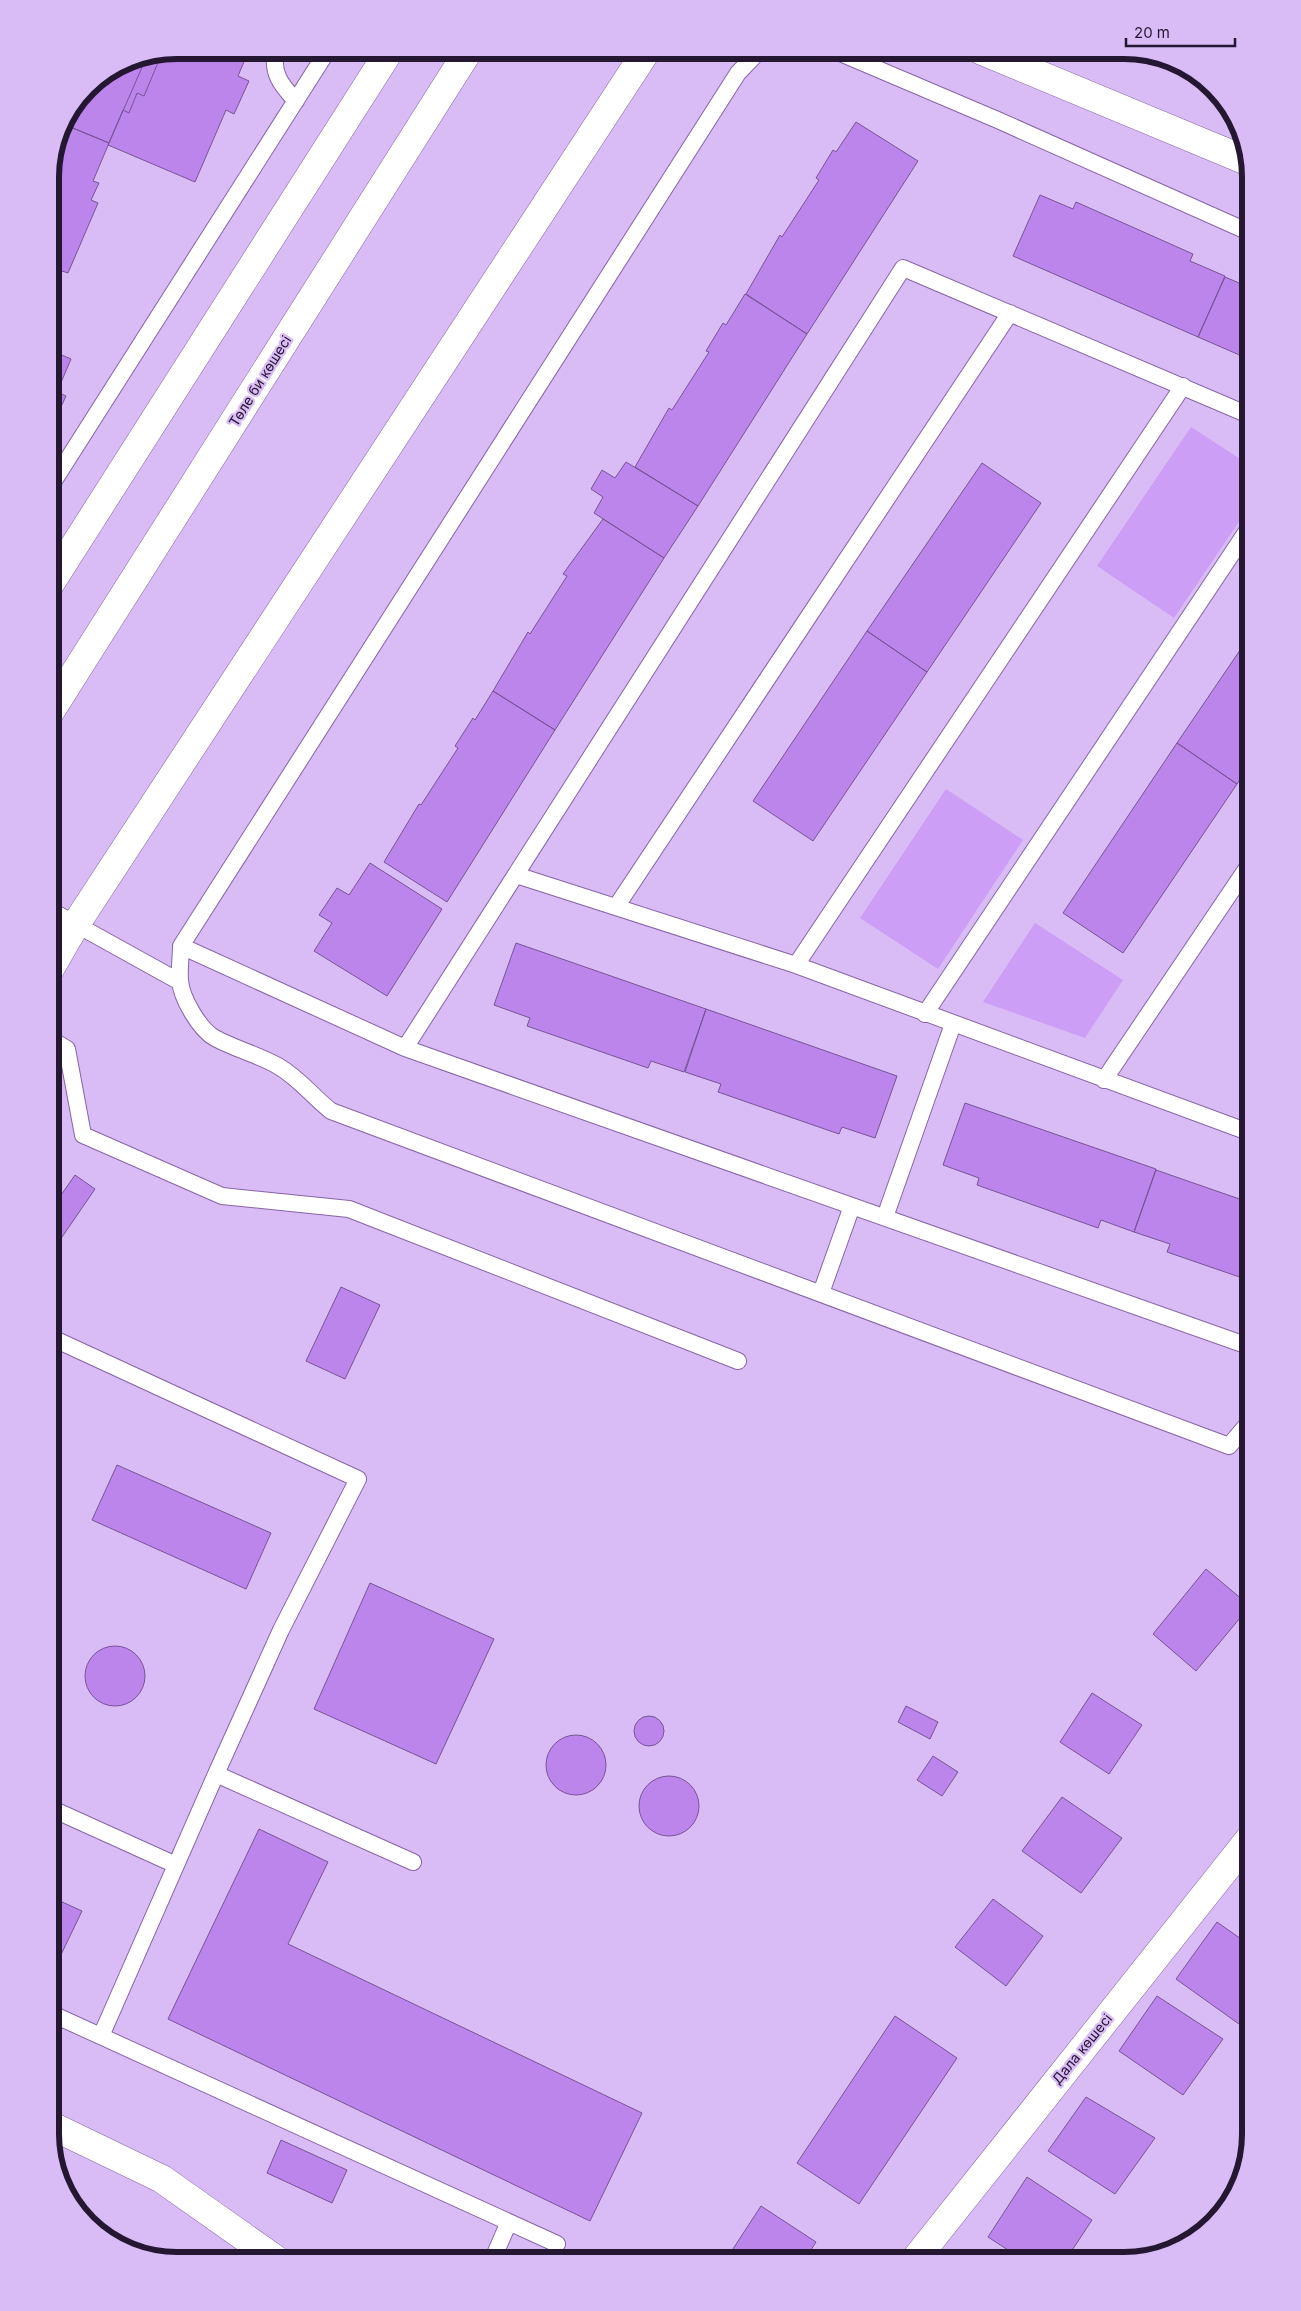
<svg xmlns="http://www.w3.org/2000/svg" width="1301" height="2311" viewBox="0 0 1301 2311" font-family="Inter,sans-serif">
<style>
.green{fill:#cc9ef6}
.building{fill:#bc85ec;stroke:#775495}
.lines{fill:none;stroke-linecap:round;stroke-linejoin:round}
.service-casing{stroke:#8764a6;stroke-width:18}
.minor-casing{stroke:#8764a6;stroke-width:29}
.secondary-casing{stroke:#8764a6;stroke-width:29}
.service{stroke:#fff;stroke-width:16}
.minor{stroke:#fff;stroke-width:28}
.secondary{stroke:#fff;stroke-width:28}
.labels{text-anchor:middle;stroke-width:4.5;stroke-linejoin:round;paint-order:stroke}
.street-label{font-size:14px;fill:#251631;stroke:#d9bcf6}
.rim{fill:none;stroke:#251631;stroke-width:6}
</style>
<rect width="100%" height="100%" fill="#d9bcf6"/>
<path class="green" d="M 1191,427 L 1251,466 L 1251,504 L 1174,618 L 1097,566 Z
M 946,789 L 1023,840 L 938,969 L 860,918 Z
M 1035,923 L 1123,980 L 1085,1038 L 983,1002 Z"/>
<path class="building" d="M 177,50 L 249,50 L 238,76 L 249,81 L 234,114 L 226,110 L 195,182 L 108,145 L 147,56 Z
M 162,53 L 144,96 L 137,93 L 129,113 L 123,110 L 109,143 L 63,124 L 87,87 L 129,60 Z
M 856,122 L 918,161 L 807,334 L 746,294 L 780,235 L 782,237 L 819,180 L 816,178 L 833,150 L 836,152 Z
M 63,124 L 109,143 L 93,181 L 99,183 L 91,200 L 98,203 L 68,273 L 62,271 L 54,290 L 50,289 L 50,169 L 60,128 Z
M 1040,195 L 1073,209 L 1076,202 L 1193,254 L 1190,261 L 1225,276 L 1198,337 L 1013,256 Z
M 1225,277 L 1251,288 L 1251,360 L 1198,337 Z
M 745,294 L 807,334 L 698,506 L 635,467 L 669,408 L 672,410 L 709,352 L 706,351 L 723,323 L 726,325 Z
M 50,350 L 71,359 L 57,392 L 66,396 L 52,426 L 50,425 Z
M 626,462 L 698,506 L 664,558 L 594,513 L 603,497 L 591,489 L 602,470 L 615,478 Z
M 982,463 L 1041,503 L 927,672 L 867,631 Z
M 603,519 L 664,558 L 555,730 L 493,691 L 528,632 L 530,634 L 567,576 L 563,574 Z
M 867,631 L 927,672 L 813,841 L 753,801 Z
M 1251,634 L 1251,763 L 1237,784 L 1177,743 Z
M 493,691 L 555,730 L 447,902 L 384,862 L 419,804 L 421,805 L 458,748 L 455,746 L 473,718 L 475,720 Z
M 1177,743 L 1237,784 L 1123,953 L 1063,913 Z
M 370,863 L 442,909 L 387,996 L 314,951 L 332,923 L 319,915 L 337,888 L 349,895 Z
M 516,943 L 706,1009 L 684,1072 L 651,1061 L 648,1068 L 527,1026 L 530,1018 L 494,1005 Z
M 706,1009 L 897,1076 L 875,1138 L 842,1127 L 839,1134 L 718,1092 L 721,1084 L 685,1072 Z
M 965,1103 L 1156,1169 L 1134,1232 L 1101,1220 L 1098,1228 L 977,1185 L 979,1178 L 943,1165 Z
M 1156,1170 L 1251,1203 L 1251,1281 L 1167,1252 L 1170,1244 L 1134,1232 Z
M 75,1175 L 95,1189 L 60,1240 L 50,1233 L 50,1211 Z
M 341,1287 L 380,1305 L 345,1379 L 306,1361 Z
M 117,1465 L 271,1533 L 246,1589 L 92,1520 Z
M 1206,1569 L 1250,1606 L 1196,1671 L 1153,1634 Z
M 370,1583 L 494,1639 L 436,1764 L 314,1709 Z
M 50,1615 L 56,1624 L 58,1634 L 56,1644 L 50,1655 Z
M85 1676a30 30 0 1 1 60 0a30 30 0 1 1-60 0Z
M 1092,1693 L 1142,1725 L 1109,1774 L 1060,1742 Z
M 906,1706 L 938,1722 L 930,1739 L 898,1722 Z
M634 1731a15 15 0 1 1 30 0a15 15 0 1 1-30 0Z
M546 1765a30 30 0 1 1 60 0a30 30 0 1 1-60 0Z
M 933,1756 L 958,1772 L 942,1796 L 917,1780 Z
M639 1806a30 30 0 1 1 60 0a30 30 0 1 1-60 0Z
M 1062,1797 L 1122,1838 L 1081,1893 L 1022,1851 Z
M 259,1829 L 328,1862 L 288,1944 L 642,2113 L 590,2221 L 168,2019 Z
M 1251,1874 L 1251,1893 L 1242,1885 Z
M 993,1899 L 1043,1936 L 1006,1986 L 955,1947 Z
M 60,1901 L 82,1911 L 58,1961 L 50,1957 L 50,1922 Z
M 1217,1922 L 1251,1946 L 1251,2009 L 1239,2024 L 1176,1979 Z
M 1157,1996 L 1223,2039 L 1183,2095 L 1119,2051 Z
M 895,2016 L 957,2058 L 859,2204 L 797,2163 Z
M 1086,2097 L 1155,2138 L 1115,2194 L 1048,2151 Z
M 281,2140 L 347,2170 L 332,2203 L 267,2173 Z
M 1027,2177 L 1092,2220 L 1065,2261 L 1025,2261 L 988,2237 Z
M 761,2206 L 816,2242 L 804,2261 L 737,2261 L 729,2255 Z"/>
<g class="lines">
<defs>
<path id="service" d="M 276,50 C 271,73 281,85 296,101
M 760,50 L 738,73 L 181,946 C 181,957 179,969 180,980 C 181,998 200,1030 215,1038 C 235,1049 259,1055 278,1066 C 299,1078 312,1096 331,1111 L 1229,1446 L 1251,1420
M 833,50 L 1000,121 L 1251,233
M 1031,70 L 1043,50
M 50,487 L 328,50
M 516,875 L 796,965 L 1251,1133
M 616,907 L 1010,313
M 50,910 L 180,982
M 181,946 L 405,1048 L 1251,1347
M 796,965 L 1183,386
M 925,1014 L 1251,525
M 50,1039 L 67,1049 L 83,1135 L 222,1196 L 349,1209 L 738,1361
M 405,1048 L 903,268 L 1251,416
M 1104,1080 L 1251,862
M 885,1217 L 953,1024
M 821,1293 L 852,1206
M 50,1337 L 358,1479 L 281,1630 L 216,1774
M 50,1808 L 176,1865
M 50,2013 L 557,2244
M 101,2036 L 216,1774 L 413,1862
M 492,2261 L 508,2224"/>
<path id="minor" d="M 980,50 L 1247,161
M 50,584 L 390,50
M 50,969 L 76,924 L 647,50
M 50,2125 L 162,2179 L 278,2261
M 914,2261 L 1251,1837"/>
<path id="secondary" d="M 50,712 L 469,50"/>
</defs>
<use href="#service" class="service-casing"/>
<use href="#minor" class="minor-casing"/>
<use href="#secondary" class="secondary-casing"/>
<use href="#service" class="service"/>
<use href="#minor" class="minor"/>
<use href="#secondary" class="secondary"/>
</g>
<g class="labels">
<g class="street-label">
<text transform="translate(260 381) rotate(-58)" y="5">Төле би көшесі</text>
<text transform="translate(1082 2049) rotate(-51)" y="5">Дала көшесі</text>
</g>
</g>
<path d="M0 0H1301V2311H0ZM177 59H1124A118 118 0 0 1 1242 177V2134A118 118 0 0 1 1124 2252H177A118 118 0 0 1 59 2134V177A118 118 0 0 1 177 59Z" fill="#d9bcf6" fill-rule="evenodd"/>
<path class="rim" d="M177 59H1124A118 118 0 0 1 1242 177V2134A118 118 0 0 1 1124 2252H177A118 118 0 0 1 59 2134V177A118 118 0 0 1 177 59Z"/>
<path d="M1126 38v8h109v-8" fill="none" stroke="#251631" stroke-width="2.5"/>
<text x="1134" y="38" font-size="15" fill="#251631" stroke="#d9bcf6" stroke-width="4" paint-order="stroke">20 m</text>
</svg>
